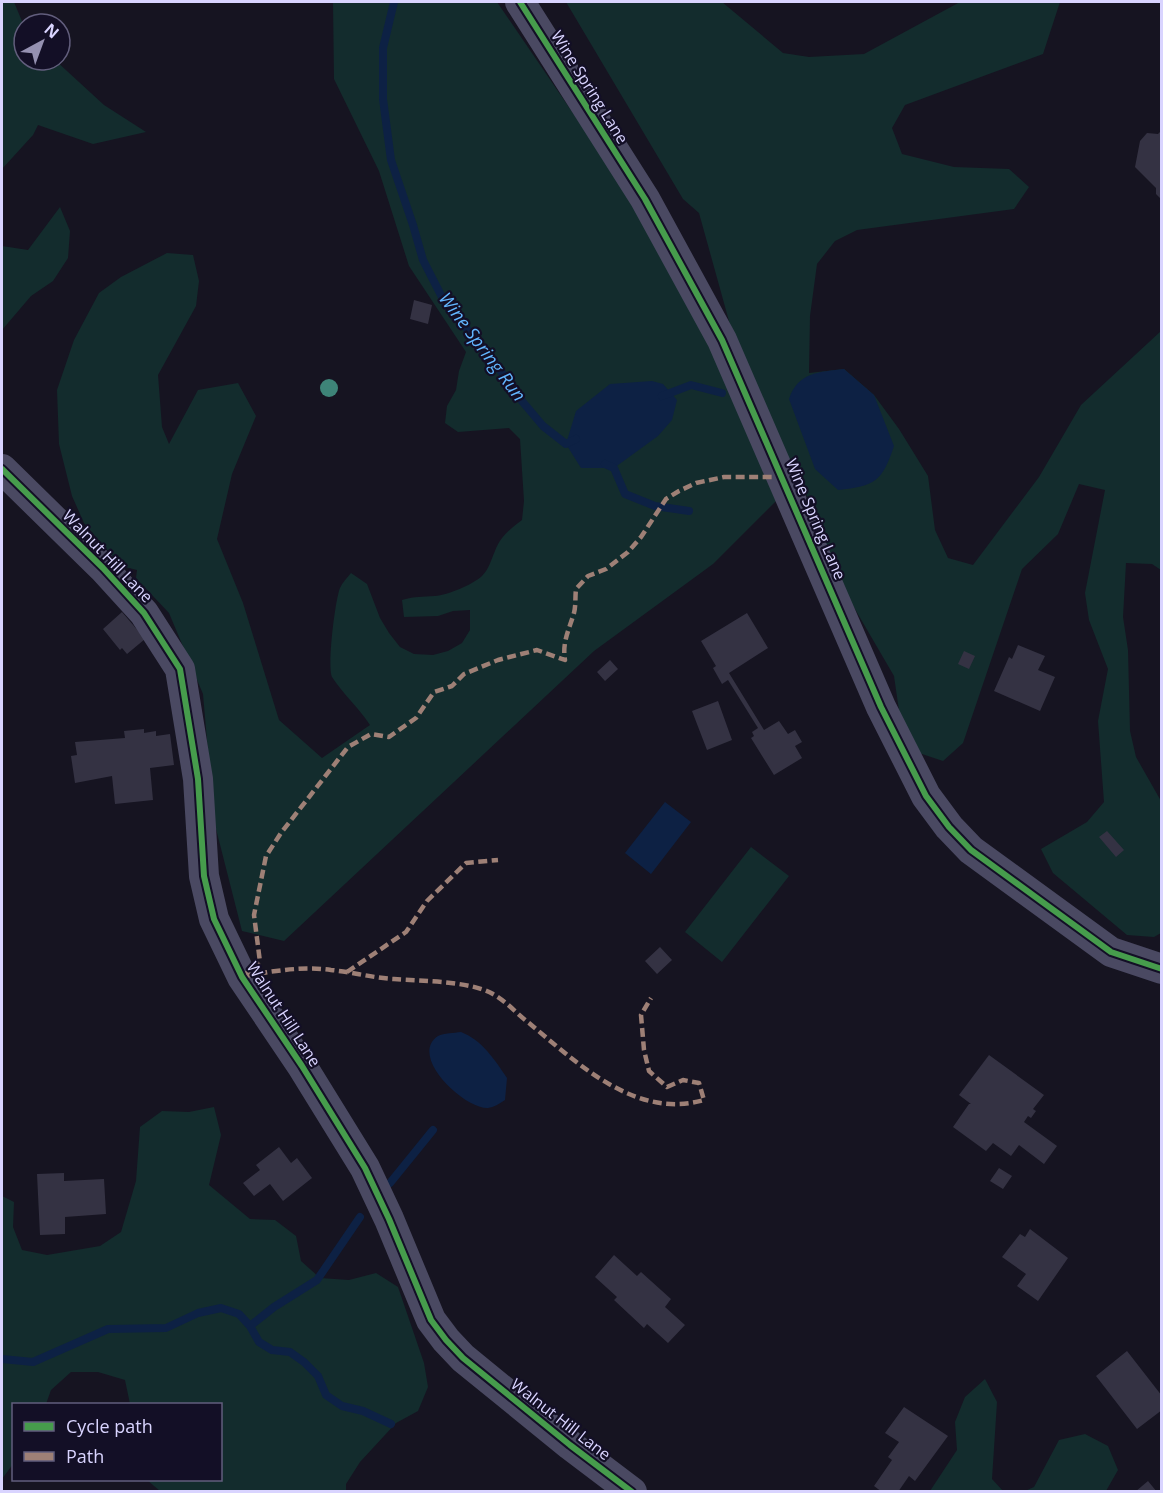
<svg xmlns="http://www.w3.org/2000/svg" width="1163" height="1493" viewBox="0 0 1163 1493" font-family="'Open Sans',sans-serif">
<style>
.green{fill:#132c2d}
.water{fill:#0d2144}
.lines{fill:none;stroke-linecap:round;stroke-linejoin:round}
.stream{stroke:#0d2144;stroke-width:8}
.building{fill:#343243}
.street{stroke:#4a4962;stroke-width:30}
.quiet{stroke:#9e8076;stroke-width:4.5;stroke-dasharray:9 4.5;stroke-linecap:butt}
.cycleway-casing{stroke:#130f26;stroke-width:10}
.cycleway{stroke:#469c4c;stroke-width:6}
.tree{fill:#3e8478}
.labels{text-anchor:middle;stroke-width:4.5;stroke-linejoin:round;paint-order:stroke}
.street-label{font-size:16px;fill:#d9d4ff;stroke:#130f26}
.water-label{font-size:18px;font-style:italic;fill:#62b6ff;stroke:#130f26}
</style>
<rect width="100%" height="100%" fill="#161421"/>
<path class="green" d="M 2,2 L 14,2 L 24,26 L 24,60 L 55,60 L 104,105 L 146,132 L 93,144 L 38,125 L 33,135 L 2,169 Z
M 333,2 L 497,2 L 633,201 L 701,320 L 776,501 L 713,564 L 594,651 L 284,941 L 242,931 L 214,821 L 203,694 L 169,613 L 136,578 L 137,570 L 121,566 L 84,523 L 72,496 L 59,444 L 57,390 L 74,340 L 99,293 L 121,277 L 167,253 L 193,255 L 199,281 L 196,306 L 158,375 L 162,427 L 169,444 L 198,390 L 238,383 L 256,416 L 232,474 L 217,539 L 243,603 L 279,720 L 322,758 L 370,725 C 359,708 343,694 332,677 C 327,667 335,600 340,588 C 342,583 347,578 351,573 L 367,584 L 380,618 L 389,633 L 400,647 L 414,654 L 433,655 L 448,651 L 462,643 L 470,630 L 470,610 L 453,611 L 438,616 L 404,617 L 402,600 C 416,596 422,597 435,596 C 448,595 472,585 482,576 C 489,569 491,560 495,551 C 500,537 511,528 522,520 L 524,501 L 520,439 L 509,428 L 458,432 L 445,423 L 447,406 L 456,390 L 459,371 L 466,352 L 409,266 L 379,171 L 334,79 Z
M 566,2 L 722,2 L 783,53 L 809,57 L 864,54 L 960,2 L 1060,2 L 1043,54 L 905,105 L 892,128 L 902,154 L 954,167 L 1009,169 L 1029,187 L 1014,209 L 857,230 L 835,241 L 817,264 L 810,316 L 809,373 L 844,369 L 874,395 L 899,429 L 928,476 L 935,530 L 948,558 L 973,565 L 1039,477 L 1081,405 L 1161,331 L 1161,570 L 1152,564 L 1126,563 L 1123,617 L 1128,650 L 1130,731 L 1136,757 L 1161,801 L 1161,933 L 1154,937 L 1127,935 L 1053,873 L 1041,849 L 1087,822 L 1104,802 L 1098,721 L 1108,669 L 1089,620 L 1085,593 L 1105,490 L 1079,484 L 1058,534 L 1022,569 L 963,743 L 943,761 L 919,753 L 902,731 L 894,676 L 813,537 L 814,511 L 739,357 L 699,213 L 683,199 Z
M 60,207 L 70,231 L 68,258 L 53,281 L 31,296 L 2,330 L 2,246 L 28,250 Z
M 751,847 L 789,876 L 722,962 L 685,932 Z
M 214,1107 L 221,1135 L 209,1185 L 250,1219 L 275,1220 L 296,1236 L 301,1261 L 320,1278 L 349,1280 L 376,1273 L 398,1287 L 424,1363 L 428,1387 L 418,1411 L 396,1423 L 360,1462 L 346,1484 L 346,1491 L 160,1491 L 147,1480 L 220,1480 L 220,1404 L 130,1404 L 125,1380 L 98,1372 L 71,1372 L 51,1390 L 46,1404 L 14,1404 L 13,1464 L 2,1479 L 2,1196 L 14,1202 L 13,1227 L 22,1250 L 47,1255 L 100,1246 L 121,1232 L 136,1181 L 140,1127 L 162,1111 L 189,1112 Z
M 985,1379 L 997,1402 L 992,1479 L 1003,1491 L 930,1491 L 957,1450 L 955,1422 L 965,1397 Z
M 1085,1434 L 1108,1446 L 1118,1470 L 1106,1491 L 1025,1491 L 1034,1487 L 1059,1440 Z"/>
<path class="water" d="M 844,369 L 874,395 L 894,446 C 882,482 875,486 838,490 L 815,469 L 789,399 C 798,372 819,372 844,369 Z
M 652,381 L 663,384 L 677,400 L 672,420 L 658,436 L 614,468 L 581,468 L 566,444 L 576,411 L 610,384 Z
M 665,802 L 691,822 L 651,874 L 625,853 Z
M 461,1032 C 482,1040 495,1060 507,1078 L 505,1100 C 499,1104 494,1107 488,1108 C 464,1109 408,1056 438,1036 C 444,1033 454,1033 461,1032 Z"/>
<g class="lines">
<path class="stream" d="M 394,2 L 383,48 L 383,99 L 391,160 L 413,225 L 423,260 L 445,303 L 494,361 L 516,394 L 543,426 L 566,444 L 576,439
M 662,396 L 691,385 L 722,393
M 605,464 L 614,468 L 625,494 L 655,506 L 689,511
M 390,1183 L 433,1130
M 250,1326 L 274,1307 L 317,1280 L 360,1217
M 2,1359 L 33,1362 L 108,1329 L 166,1328 L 198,1313 L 221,1308 L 239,1314 L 250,1326 L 259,1342 L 272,1350 L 290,1352 L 304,1362 L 318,1376 L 326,1395 L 342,1406 L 363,1411 L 391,1424"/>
</g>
<path class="building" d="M 1162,130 L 1162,200 L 1156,194 L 1156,188 L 1135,167 L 1140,141 L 1147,133 L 1158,134 Z
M 414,300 L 432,305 L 428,324 L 410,319 Z
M 122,612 L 145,639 L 127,654 L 122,648 L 120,650 L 103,629 Z
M 747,613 L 768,648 L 729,673 L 764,730 L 779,721 L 788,734 L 795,730 L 802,742 L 795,746 L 802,758 L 774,775 L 751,738 L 754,736 L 752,732 L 758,728 L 728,680 L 722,684 L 713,668 L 716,666 L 701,641 Z
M 1018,645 L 1045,656 L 1038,670 L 1055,677 L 1040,711 L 994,691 L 1009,657 L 1012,659 Z
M 964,651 L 975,656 L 969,669 L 958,664 Z
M 610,660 L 618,669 L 605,681 L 597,672 Z
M 718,701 L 732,740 L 707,750 L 692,711 Z
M 144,729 L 144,733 L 156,731 L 156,736 L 170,734 L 174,765 L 150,768 L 153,800 L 115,804 L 112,776 L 75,783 L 71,756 L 77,755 L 75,742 L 125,738 L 124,731 Z
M 1107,831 L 1124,850 L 1116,857 L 1099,837 Z
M 660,947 L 672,960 L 657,974 L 645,961 Z
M 989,1055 L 1044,1095 L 1033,1109 L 1036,1111 L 1031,1118 L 1028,1116 L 1024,1122 L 1057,1146 L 1044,1164 L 1019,1145 L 1011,1156 L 993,1143 L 986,1151 L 953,1127 L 969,1104 L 971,1104 L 959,1095 Z
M 279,1147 L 291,1163 L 297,1158 L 312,1178 L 283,1201 L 270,1184 L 254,1196 L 243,1183 L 260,1170 L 256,1165 Z
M 999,1168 L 1012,1176 L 1003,1189 L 990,1181 Z
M 64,1173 L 64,1181 L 104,1179 L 106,1214 L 65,1217 L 65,1234 L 40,1235 L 37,1174 Z
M 1030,1229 L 1068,1258 L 1038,1301 L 1017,1286 L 1026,1274 L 1002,1257 L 1020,1234 L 1025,1237 Z
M 614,1255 L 637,1276 L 641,1272 L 671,1299 L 665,1307 L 685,1325 L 668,1343 L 647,1324 L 644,1328 L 614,1300 L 617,1297 L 595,1277 Z
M 1127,1351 L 1162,1396 L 1162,1410 L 1137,1429 L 1096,1376 Z
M 904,1407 L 948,1436 L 915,1481 L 909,1476 L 898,1492 L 882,1492 L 874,1486 L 892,1460 L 888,1457 L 899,1442 L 885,1433 Z
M 1148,1481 L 1157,1492 L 1135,1492 Z"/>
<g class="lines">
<path class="street" d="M 520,2 L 645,199 L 722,340 L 881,707 L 926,796 L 949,827 L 971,850 L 1111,952 L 1162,969
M 2,469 L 103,568 L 144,613 L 180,669 L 198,779 L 204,876 L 214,919 L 242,977 L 302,1066 L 365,1168 L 389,1219 L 431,1320 L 446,1340 L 463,1358 L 570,1445 L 632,1492"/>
<path class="quiet" d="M 347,972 L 406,932 L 427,901 L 466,863 L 498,860
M 245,976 C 273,971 303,966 331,970 C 352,972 373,978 394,979 C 421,981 471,981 493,994 C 506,1001 517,1014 529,1023 C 577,1063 636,1120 704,1100 L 699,1083 L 683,1080 L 667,1087 L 649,1071 L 644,1050 L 641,1015 L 651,998
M 242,977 L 260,962 L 254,915 L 266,856 L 281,833 L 348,747 L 371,734 L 389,737 L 416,718 L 434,692 L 452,686 L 464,674 L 498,660 L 537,650 L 565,660 C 562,642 569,630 574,613 C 576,605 575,597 576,589 L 588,576 L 606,569 L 628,552 L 641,537 L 666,499 L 679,491 L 696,483 L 724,477 L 774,477 L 781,473"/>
<defs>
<path id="cycleway" d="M 520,2 L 645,199 L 722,340 L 881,707 L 926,796 L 949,827 L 971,850 L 1111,952 L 1162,969
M 2,469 L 103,568 L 144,613 L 180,669 L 198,779 L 204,876 L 214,919 L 242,977 L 302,1066 L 365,1168 L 389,1219 L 431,1320 L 446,1340 L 463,1358 L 570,1445 L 632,1492"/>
</defs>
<use href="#cycleway" class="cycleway-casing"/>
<use href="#cycleway" class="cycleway"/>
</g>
<circle class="tree" cx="329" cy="388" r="9"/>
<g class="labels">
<g class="street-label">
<text transform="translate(590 87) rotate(58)" y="6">Wine Spring Lane</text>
<text transform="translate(816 519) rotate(67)" y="6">Wine Spring Lane</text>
<text transform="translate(108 556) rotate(46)" y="6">Walnut Hill Lane</text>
<text transform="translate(284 1014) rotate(57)" y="6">Walnut Hill Lane</text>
<text transform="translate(561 1419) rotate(38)" y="6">Walnut Hill Lane</text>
</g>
<g class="water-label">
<text transform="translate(482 347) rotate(53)" y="6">Wine Spring Run</text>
</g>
</g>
<rect width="1163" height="1493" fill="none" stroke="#d9d4ff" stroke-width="6"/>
<rect x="12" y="1403" width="210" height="78" fill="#130f26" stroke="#625e7d" stroke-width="1.5"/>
<rect x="24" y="1422" width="30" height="9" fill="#469c4c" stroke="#625e7d" stroke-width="1.5"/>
<text x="66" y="1433" font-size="18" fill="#d9d4ff">Cycle path</text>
<rect x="24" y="1452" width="30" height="9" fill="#9e8076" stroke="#625e7d" stroke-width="1.5"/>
<text x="66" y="1463" font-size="18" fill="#d9d4ff">Path</text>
<g transform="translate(42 42) rotate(41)"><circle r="28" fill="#130f26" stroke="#625e7d" stroke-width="1.5"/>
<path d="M0-4.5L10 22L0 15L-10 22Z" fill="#9591b1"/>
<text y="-9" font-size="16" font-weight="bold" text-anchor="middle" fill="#d9d4ff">N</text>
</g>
</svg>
